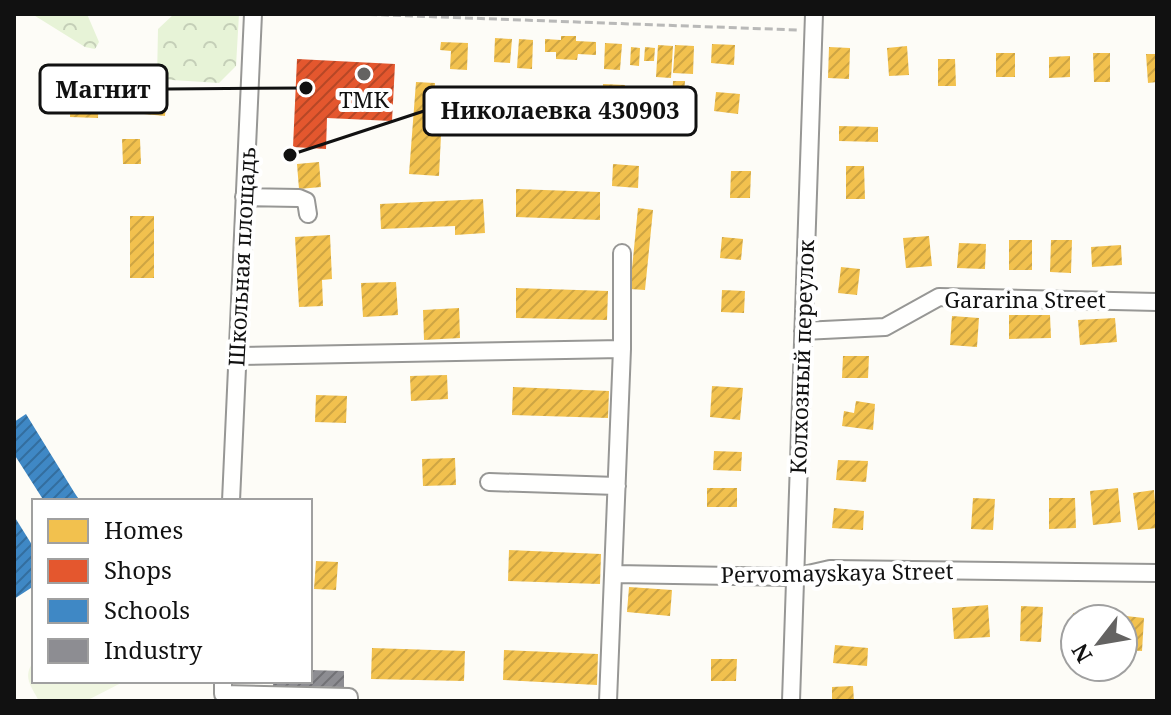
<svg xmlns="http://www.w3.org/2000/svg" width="1171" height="715" viewBox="0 0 1171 715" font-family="'Noto Serif',serif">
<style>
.park{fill:url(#park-crowns)}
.pitch{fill:#f0f6e1}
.homes{fill:url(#homes-hatch)}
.shops{fill:url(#shops-hatch)}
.schools{fill:url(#schools-hatch)}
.industry{fill:url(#industry-hatch)}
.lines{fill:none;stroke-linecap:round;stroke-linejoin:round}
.minor-casing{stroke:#979795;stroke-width:20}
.path{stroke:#b9b9b8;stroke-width:3;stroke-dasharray:8 4;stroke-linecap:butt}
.minor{stroke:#fffffe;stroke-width:16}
.poi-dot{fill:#646362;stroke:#fff;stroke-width:3}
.labels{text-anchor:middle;stroke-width:8;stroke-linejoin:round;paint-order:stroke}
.poi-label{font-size:22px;fill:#111;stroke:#fff}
.street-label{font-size:22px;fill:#111;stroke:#fff}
.leader{fill:none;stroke:#111;stroke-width:3}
.callout-dot{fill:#111;stroke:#fff;stroke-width:3}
.callout{fill:#fff;stroke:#111;stroke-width:3}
.callout-label{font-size:24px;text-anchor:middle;font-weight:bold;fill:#111}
</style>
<defs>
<pattern id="park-crowns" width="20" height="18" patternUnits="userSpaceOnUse" patternTransform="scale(2)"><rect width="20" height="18" fill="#e7f3d7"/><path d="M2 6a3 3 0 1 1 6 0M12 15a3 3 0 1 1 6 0" fill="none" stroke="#c5cfb8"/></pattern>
<pattern id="homes-hatch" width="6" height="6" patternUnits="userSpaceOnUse" patternTransform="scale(2)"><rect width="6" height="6" fill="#f2c14e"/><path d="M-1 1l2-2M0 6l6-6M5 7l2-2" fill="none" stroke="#cea543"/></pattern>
<pattern id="shops-hatch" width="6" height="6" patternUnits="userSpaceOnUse" patternTransform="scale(2)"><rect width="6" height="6" fill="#e4572e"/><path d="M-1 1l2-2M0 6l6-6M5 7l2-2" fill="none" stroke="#b74726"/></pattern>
<pattern id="schools-hatch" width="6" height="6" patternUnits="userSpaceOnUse" patternTransform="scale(2)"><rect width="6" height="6" fill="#3f88c5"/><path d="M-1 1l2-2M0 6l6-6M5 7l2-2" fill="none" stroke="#336e9f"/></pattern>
<pattern id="industry-hatch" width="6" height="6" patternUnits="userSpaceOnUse" patternTransform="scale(2)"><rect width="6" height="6" fill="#8d8d92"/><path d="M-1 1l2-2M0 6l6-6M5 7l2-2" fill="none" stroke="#727276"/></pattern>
</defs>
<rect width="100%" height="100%" fill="#fdfcf7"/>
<path class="park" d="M 32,14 L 87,14 L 99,42 L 95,49 L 85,47 Z
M 174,14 L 239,14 L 236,66 L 219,83 L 157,79 L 158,29 Z"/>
<path class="pitch" d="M 34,661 L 34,681 L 125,681 L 86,701 L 39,701 C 31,686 22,676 34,661 Z"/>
<path class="homes" d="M 561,36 L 576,36 L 576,41 L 596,42 L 596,55 L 578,54 L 577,60 L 556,59 L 556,52 L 545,52 L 545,39 L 561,40 Z
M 495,38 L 512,39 L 510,63 L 494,62 Z
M 519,39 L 533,40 L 532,69 L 517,68 Z
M 441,42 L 468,43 L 467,70 L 450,69 L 451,51 L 440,50 Z
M 605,43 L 622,44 L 620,70 L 604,69 Z
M 712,44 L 735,45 L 734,65 L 711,63 Z
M 658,45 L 673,46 L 671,78 L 656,77 Z
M 675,45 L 694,46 L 693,74 L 673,73 Z
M 907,46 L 909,75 L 889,76 L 887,48 Z
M 631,47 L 640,48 L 639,66 L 630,65 Z
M 645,47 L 655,48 L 654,61 L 644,61 Z
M 829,47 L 850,48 L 849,79 L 828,78 Z
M 996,53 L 1015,53 L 1015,77 L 996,77 Z
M 1093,53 L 1110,53 L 1110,82 L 1094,82 Z
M 1146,54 L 1157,54 L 1157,82 L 1148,83 Z
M 1070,56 L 1070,77 L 1049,78 L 1049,57 Z
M 938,59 L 955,59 L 956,86 L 938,86 Z
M 673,81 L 685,81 L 683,108 L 672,107 Z
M 416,82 L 435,83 L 433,134 L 441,135 L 439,176 L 409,174 Z
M 603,84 L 625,85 L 624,112 L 602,111 Z
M 71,85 L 99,86 L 98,118 L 70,117 Z
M 126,89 L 167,93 L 165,116 L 123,112 Z
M 716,92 L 740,94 L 738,114 L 714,111 Z
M 839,126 L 878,127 L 878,142 L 839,141 Z
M 122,139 L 140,139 L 141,164 L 123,164 Z
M 319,162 L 321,187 L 299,189 L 297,164 Z
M 613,164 L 639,166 L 638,188 L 612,186 Z
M 846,166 L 864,166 L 865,199 L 846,199 Z
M 731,171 L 751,171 L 750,198 L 730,198 Z
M 516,189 L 600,192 L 600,220 L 516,217 Z
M 483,199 L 485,233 L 455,235 L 455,226 L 381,229 L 380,204 Z
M 638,208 L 653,210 L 645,290 L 630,289 Z
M 130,216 L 154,216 L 154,278 L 130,278 Z
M 330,235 L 332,279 L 322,280 L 323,306 L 299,307 L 295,237 Z
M 929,236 L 932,266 L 906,268 L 903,238 Z
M 722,237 L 743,239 L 741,260 L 720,258 Z
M 1009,240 L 1032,240 L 1032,270 L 1009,270 Z
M 1051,240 L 1072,240 L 1071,273 L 1050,272 Z
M 959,243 L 986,244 L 985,269 L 957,268 Z
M 1121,245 L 1122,265 L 1092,267 L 1091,247 Z
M 841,267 L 860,269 L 857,295 L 838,293 Z
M 396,282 L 398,315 L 363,317 L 361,283 Z
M 516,288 L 608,291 L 607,320 L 516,318 Z
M 722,290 L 745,291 L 744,313 L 721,312 Z
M 459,308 L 460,338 L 424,340 L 423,310 Z
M 1009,315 L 1050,315 L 1051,338 L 1009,339 Z
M 952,316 L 979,318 L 977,347 L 950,345 Z
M 1115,318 L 1117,342 L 1080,345 L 1078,320 Z
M 843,356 L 869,356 L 868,378 L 842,378 Z
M 447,375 L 448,399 L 411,401 L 410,376 Z
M 712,386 L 743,388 L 740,420 L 710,417 Z
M 513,387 L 609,391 L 608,418 L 512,415 Z
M 316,395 L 347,396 L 346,423 L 315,422 Z
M 856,401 L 875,404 L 873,430 L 842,426 L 844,411 L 854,413 Z
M 714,451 L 742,452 L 741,471 L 713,470 Z
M 455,458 L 456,485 L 423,486 L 422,459 Z
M 838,460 L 868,461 L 866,482 L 836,480 Z
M 707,488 L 737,488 L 737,507 L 707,507 Z
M 1118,488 L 1121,522 L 1093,525 L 1090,491 Z
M 1154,490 L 1157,528 L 1138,530 L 1133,493 Z
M 973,498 L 995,499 L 993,530 L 971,529 Z
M 1049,498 L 1075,498 L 1076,528 L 1049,529 Z
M 834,508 L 864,511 L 863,530 L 832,528 Z
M 509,550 L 601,554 L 600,584 L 508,581 Z
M 316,561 L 338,562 L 336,590 L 314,589 Z
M 629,587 L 672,590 L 670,616 L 627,612 Z
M 988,605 L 990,637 L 954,639 L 952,608 Z
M 1021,606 L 1043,607 L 1041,642 L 1020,641 Z
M 1091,612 L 1091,619 L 1073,619 L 1073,613 Z
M 1126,616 L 1144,618 L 1142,651 L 1123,650 Z
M 835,645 L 868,648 L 867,666 L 833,663 Z
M 372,648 L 465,651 L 464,681 L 371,679 Z
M 504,650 L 598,654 L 597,685 L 503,680 Z
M 711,659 L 737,659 L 736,681 L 711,681 Z
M 853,686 L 854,701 L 832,701 L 832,687 Z"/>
<path class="shops" d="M 297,59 L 395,64 L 392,121 L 327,118 L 326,149 L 293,147 Z"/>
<path class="schools" d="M 26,414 L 74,492 L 80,501 L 44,501 L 14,454 L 14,422 Z
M 14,516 L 34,548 L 34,586 L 14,599 Z"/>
<path class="industry" d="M 310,670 L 344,671 L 344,687 L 273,686 L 273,681 L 310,681 Z"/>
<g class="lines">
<defs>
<path id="minor" d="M 244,197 L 299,198 L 306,201 L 308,214
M 803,331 L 885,327 L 939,297 L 1157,302
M 237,356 L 622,349
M 489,482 L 617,486
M 231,501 L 253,14
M 614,574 L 795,577 L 830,569 L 1157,573
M 223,681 L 223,694 L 349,697 L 349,701
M 608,701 L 622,349 L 622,253
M 791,701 L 814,14"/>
</defs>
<use href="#minor" class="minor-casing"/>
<path class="path" d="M 357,14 L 797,30"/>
<use href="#minor" class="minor"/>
</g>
<circle class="poi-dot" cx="364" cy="74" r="8"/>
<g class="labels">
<g class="poi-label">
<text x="364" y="108">ТМК</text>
</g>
<g class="street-label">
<text transform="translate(242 257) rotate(-87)" y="8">Школьная площадь</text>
<text x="1025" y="308">Gararina Street</text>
<text transform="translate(802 357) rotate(-88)" y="8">Колхозный переулок</text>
<text transform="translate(837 573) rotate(-1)" y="8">Pervomayskaya Street</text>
</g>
</g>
<path class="leader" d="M306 88L167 89M290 155L424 111"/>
<g class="callout-dot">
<circle cx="306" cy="88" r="8"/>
<circle cx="290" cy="155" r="8"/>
</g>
<g class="callout">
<rect x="40" y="65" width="127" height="48" rx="8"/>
<rect x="424" y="87" width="272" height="48" rx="8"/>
</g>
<g class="callout-label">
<text x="103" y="98">Магнит</text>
<text x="560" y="119">Николаевка 430903</text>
</g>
<rect width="1171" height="715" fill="none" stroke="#111111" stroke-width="32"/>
<rect x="32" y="499" width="280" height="184" fill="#ffffff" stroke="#a0a0a0" stroke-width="2"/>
<rect x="48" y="519" width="40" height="24" fill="#f2c14e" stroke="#a0a0a0" stroke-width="2"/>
<text x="104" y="539" font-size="24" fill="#111111">Homes</text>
<rect x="48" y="559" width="40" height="24" fill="#e4572e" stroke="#a0a0a0" stroke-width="2"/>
<text x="104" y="579" font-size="24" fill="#111111">Shops</text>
<rect x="48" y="599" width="40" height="24" fill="#3f88c5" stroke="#a0a0a0" stroke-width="2"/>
<text x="104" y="619" font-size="24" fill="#111111">Schools</text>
<rect x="48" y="639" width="40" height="24" fill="#8d8d92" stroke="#a0a0a0" stroke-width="2"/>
<text x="104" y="659" font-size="24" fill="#111111">Industry</text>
<g transform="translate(1099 643) rotate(239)"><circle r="38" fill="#ffffff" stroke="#a0a0a0" stroke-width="2"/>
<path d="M0-6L14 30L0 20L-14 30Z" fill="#646362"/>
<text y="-12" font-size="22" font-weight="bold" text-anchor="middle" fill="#111111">N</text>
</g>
</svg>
